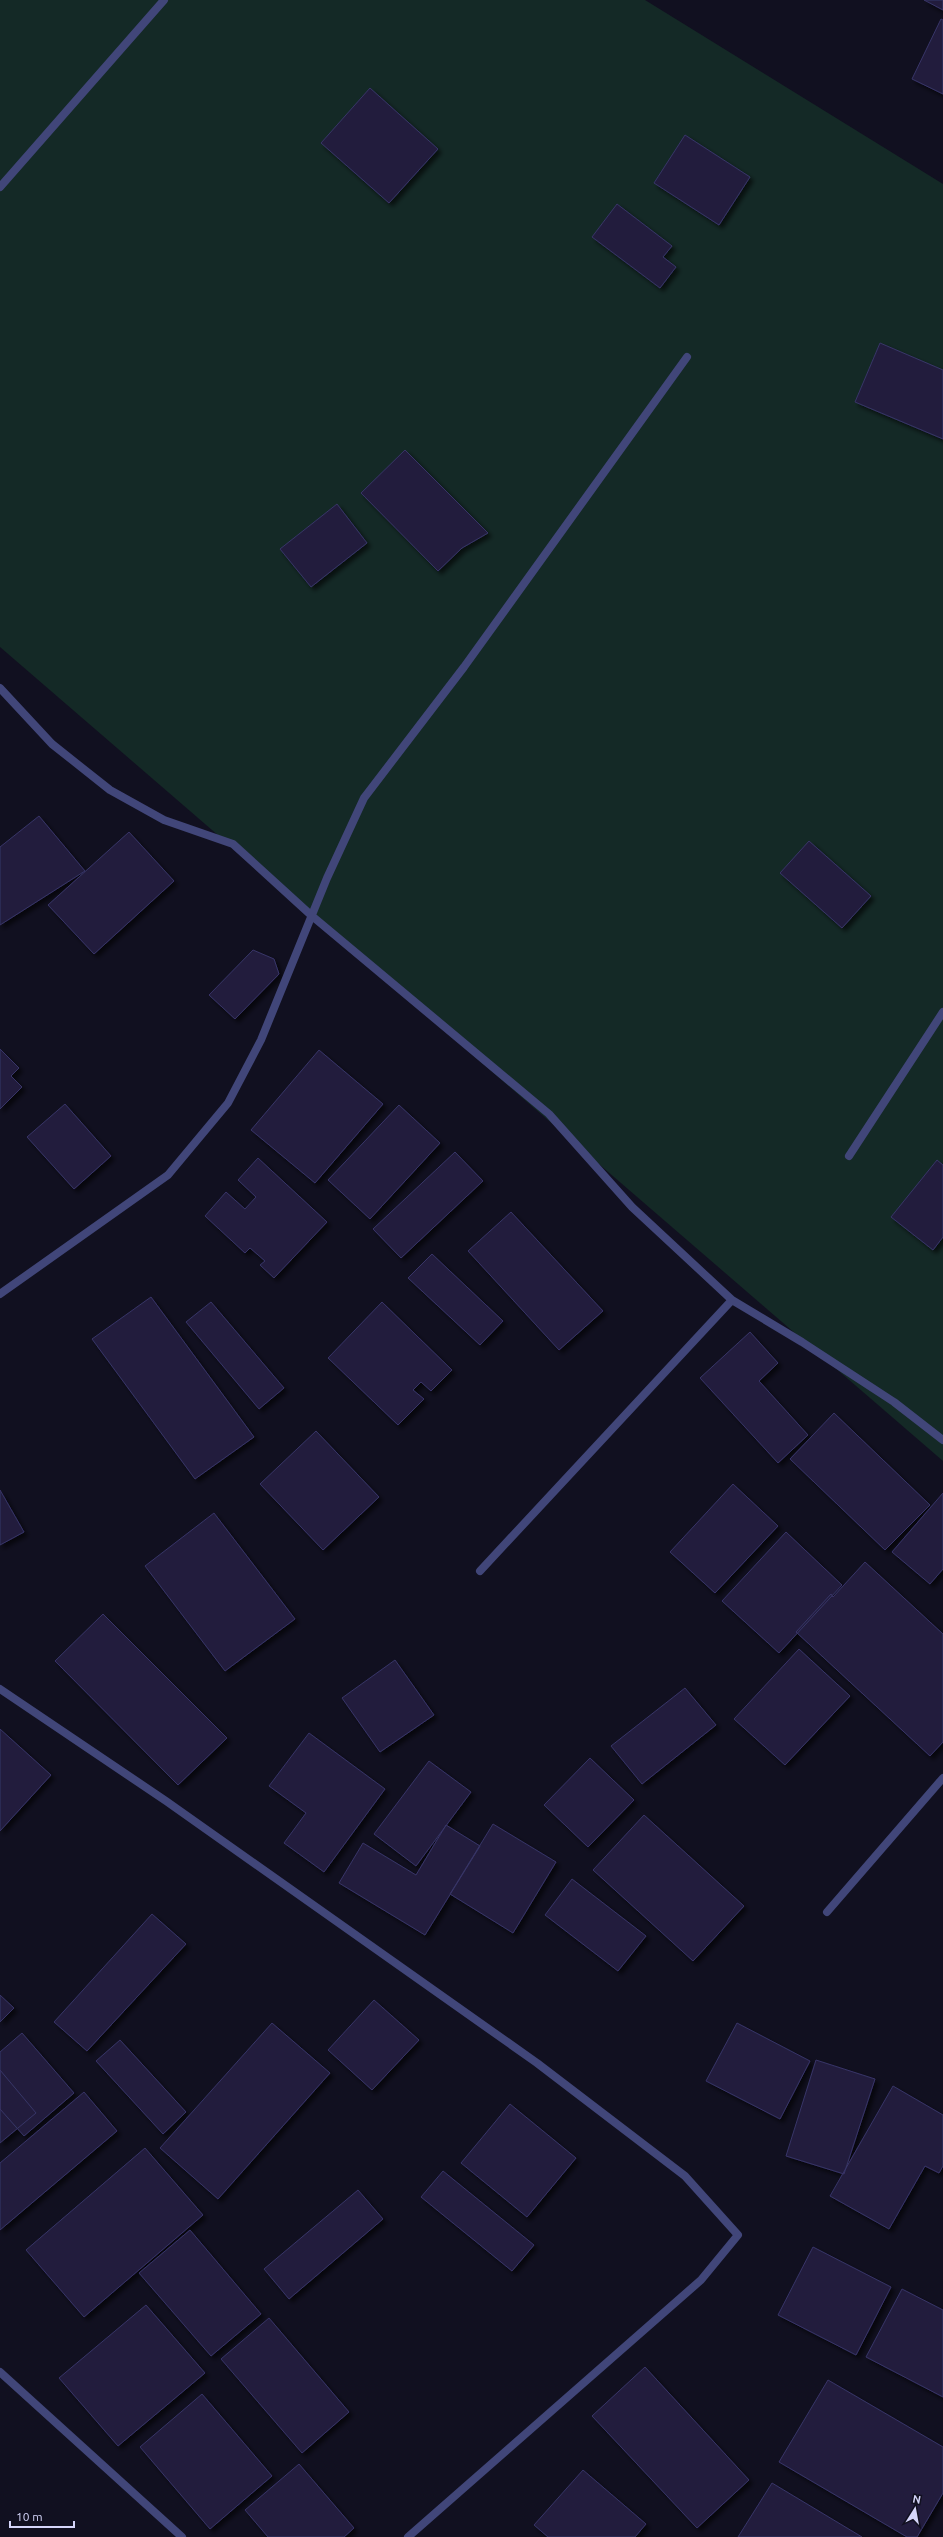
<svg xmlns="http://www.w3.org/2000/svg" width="943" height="2537" viewBox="0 0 943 2537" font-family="Ubuntu,sans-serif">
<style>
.green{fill:#142926}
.building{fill:#211f3e;stroke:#383467;filter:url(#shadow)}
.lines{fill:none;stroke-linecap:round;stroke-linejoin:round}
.street{stroke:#414679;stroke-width:8}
</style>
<defs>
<filter id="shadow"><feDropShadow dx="3.5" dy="3.5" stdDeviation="2" flood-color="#0009"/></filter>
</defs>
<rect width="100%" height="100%" fill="#111020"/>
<path class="green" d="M 0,0 L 645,0 L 943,184 L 943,1461 L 0,647 Z"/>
<path class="building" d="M 924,0 L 943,0 L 943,10 Z
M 941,19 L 943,20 L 943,94 L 912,79 Z
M 370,88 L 438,149 L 389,203 L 321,143 Z
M 685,135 L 750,177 L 719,225 L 654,183 Z
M 617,204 L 672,246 L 663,257 L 676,267 L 660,288 L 592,237 Z
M 880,343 L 943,370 L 943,439 L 855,402 Z
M 405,450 L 488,533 L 462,548 L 438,571 L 361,493 Z
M 337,504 L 367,543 L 311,587 L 280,549 Z
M 39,816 L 85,871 L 0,925 L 0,847 Z
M 129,832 L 174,881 L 94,954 L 48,905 Z
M 809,841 L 871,896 L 842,928 L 780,873 Z
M 253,950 L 274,959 L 279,974 L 235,1019 L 209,995 Z
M 0,1049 L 19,1068 L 11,1076 L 22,1087 L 0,1109 Z
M 319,1050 L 383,1104 L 315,1183 L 251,1130 Z
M 65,1104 L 111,1156 L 74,1189 L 27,1137 Z
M 399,1105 L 440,1143 L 370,1219 L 328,1180 Z
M 455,1152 L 483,1181 L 401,1258 L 373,1229 Z
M 258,1158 L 327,1222 L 274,1278 L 260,1265 L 265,1261 L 250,1248 L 245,1253 L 205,1216 L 226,1192 L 245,1209 L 256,1197 L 238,1180 Z
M 937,1160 L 943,1165 L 943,1237 L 933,1250 L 891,1217 Z
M 511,1212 L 603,1311 L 559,1350 L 468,1251 Z
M 432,1254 L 503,1321 L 480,1345 L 408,1278 Z
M 151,1297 L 254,1437 L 195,1479 L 92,1339 Z
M 211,1302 L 284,1388 L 259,1409 L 186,1322 Z
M 382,1302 L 452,1370 L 431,1391 L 421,1382 L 413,1390 L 424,1399 L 398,1425 L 328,1358 Z
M 750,1332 L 778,1363 L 759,1381 L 808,1435 L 778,1463 L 700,1378 Z
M 834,1413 L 930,1505 L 885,1550 L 790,1459 Z
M 316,1431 L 379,1497 L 323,1550 L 260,1484 Z
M 733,1484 L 778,1526 L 715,1593 L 670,1552 Z
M 0,1490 L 24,1532 L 0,1545 Z
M 943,1493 L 943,1569 L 930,1584 L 892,1552 Z
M 214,1513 L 295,1619 L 225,1671 L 145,1566 Z
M 786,1532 L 842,1585 L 779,1653 L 722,1601 Z
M 865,1562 L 943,1634 L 943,1742 L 930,1756 L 796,1632 L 831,1594 L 833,1597 Z
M 103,1614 L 227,1738 L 178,1785 L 55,1661 Z
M 799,1649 L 850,1696 L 785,1765 L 734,1719 Z
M 395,1660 L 434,1715 L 380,1752 L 342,1698 Z
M 685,1688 L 716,1725 L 642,1784 L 611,1746 Z
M 0,1729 L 51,1775 L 0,1831 Z
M 309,1733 L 385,1789 L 324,1872 L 284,1843 L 306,1813 L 269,1786 Z
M 590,1758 L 634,1800 L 588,1847 L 544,1805 Z
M 429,1761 L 471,1792 L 416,1866 L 374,1834 Z
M 644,1815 L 744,1906 L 693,1961 L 593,1870 Z
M 493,1824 L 556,1862 L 513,1933 L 450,1894 Z
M 446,1825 L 480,1846 L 425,1935 L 339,1883 L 363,1843 L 416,1875 Z
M 572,1879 L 646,1936 L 618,1971 L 545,1915 Z
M 152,1914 L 186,1944 L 87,2051 L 54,2022 Z
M 0,1995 L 14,2008 L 0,2022 Z
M 374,2000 L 419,2040 L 372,2090 L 328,2050 Z
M 272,2023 L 330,2073 L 218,2199 L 160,2148 Z
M 737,2023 L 810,2061 L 780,2119 L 706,2081 Z
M 22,2033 L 74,2093 L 24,2136 L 0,2109 L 0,2052 Z
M 120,2040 L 186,2112 L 163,2134 L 96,2061 Z
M 816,2060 L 875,2079 L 844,2174 L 786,2156 Z
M 0,2070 L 36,2113 L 0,2143 Z
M 893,2086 L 943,2115 L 943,2166 L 939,2173 L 925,2166 L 889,2229 L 830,2196 Z
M 84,2092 L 117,2131 L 0,2230 L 0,2163 Z
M 510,2104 L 576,2158 L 527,2217 L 461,2163 Z
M 145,2148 L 203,2215 L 84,2317 L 26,2250 Z
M 443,2171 L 534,2245 L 512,2271 L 421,2197 Z
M 358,2190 L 383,2219 L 289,2299 L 264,2269 Z
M 190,2230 L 261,2314 L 211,2356 L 139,2273 Z
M 813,2247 L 891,2287 L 856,2355 L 778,2315 Z
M 902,2289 L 943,2310 L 943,2397 L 866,2357 Z
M 146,2305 L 205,2373 L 118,2446 L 59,2378 Z
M 269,2318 L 349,2412 L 302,2453 L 221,2359 Z
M 645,2367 L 749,2480 L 697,2528 L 592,2416 Z
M 828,2380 L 943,2447 L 943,2493 L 917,2537 L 907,2537 L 779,2462 Z
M 202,2394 L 272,2476 L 210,2529 L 140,2447 Z
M 299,2464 L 354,2528 L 344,2537 L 268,2537 L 245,2510 Z
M 583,2470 L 646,2524 L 635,2537 L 548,2537 L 534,2525 Z
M 772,2483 L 862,2537 L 738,2537 Z"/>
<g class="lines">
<path class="street" d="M 0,187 L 164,0
M 0,688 L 52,744 L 110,790 L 164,820 L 233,844 L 312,916 L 549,1114 L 632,1207 L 732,1300 L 802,1342 L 894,1402 L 943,1440
M 849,1156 L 943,1012
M 0,1294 L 168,1175 L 228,1103 L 261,1040 L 327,878 L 364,798 L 464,667 L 687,357
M 480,1571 L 732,1300
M 0,1689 L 166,1801 L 537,2063 L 685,2176 L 738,2235 L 701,2280 L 408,2537
M 827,1912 L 943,1778
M 0,2372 L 182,2537"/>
</g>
<g transform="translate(915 2509) rotate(11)" stroke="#111020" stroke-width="3" paint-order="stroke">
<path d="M0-3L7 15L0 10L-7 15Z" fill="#d5d5f9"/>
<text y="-6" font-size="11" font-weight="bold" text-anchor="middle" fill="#d5d5f9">N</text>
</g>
<path d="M10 2521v6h64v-6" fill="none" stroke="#d5d5f9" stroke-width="2"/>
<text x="16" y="2521" font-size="12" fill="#d5d5f9" stroke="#111020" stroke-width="3" paint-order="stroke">10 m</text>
</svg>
